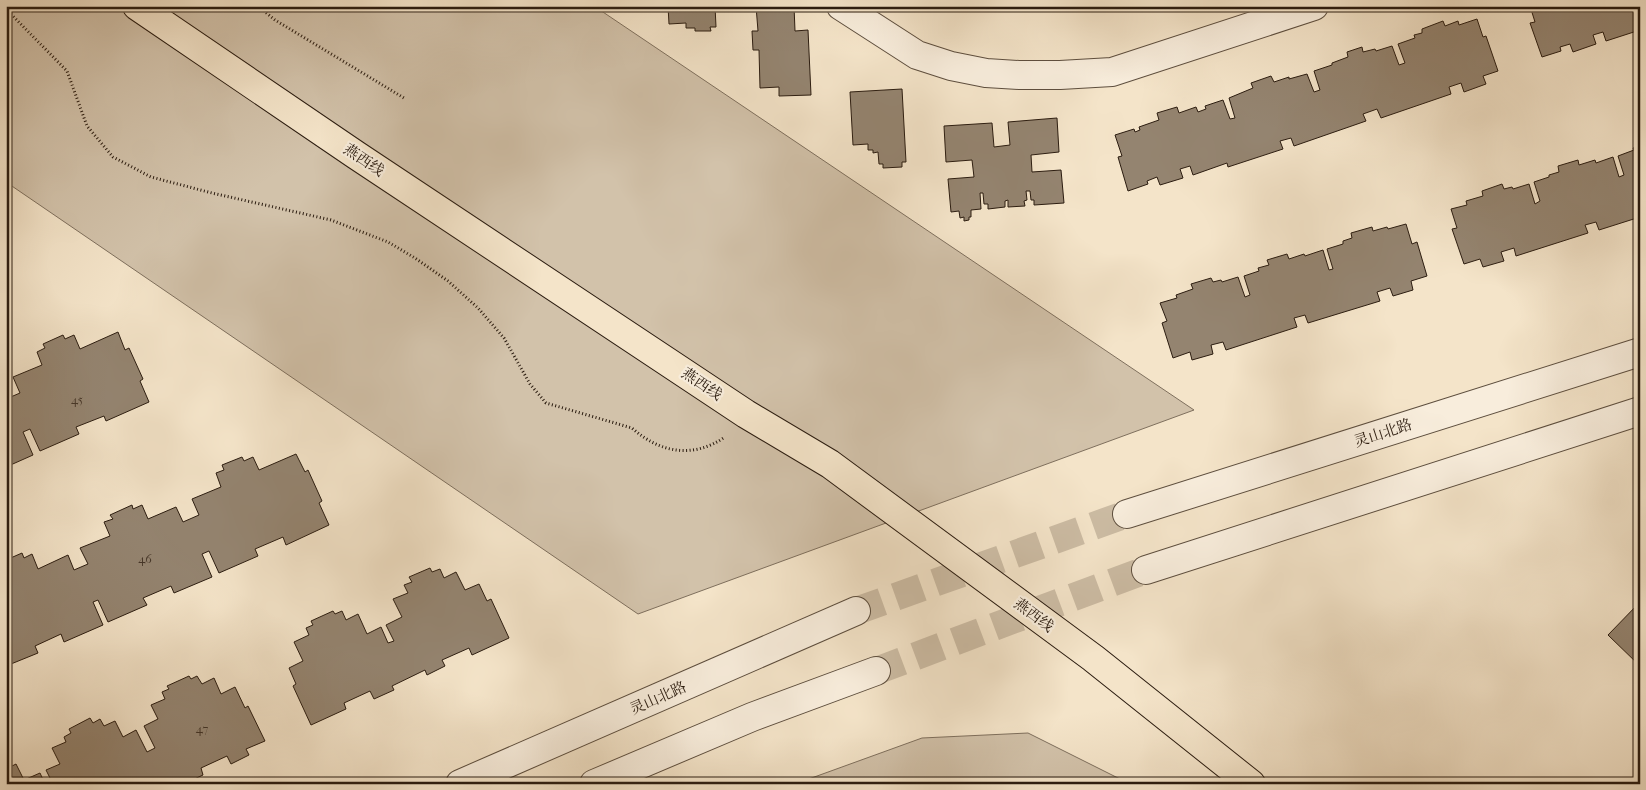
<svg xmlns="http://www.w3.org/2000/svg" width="1646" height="790" viewBox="0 0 1646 790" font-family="'IM FELL French Canon','Noto Serif SC',serif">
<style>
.green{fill:#d2c2aa;stroke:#7e6f5d}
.building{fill:#948470;stroke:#2b1c10}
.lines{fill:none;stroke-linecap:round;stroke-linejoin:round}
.minor-tunnel{stroke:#ccbca4;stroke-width:28;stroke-dasharray:28 14;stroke-linecap:butt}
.minor-casing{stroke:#5d4e3e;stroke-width:30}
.major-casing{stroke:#2b1c10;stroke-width:30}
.path{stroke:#2b1c10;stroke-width:3;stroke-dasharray:1 2.5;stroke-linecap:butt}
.minor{stroke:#f8eddc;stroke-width:28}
.major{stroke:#f4e4c9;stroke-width:28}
.labels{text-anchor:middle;stroke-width:4.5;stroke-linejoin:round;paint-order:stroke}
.number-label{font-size:12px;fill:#453628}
.street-label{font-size:15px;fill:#2b1c10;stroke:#f8eddc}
</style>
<rect width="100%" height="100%" fill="#f4e4c9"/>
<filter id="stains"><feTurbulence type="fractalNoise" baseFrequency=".004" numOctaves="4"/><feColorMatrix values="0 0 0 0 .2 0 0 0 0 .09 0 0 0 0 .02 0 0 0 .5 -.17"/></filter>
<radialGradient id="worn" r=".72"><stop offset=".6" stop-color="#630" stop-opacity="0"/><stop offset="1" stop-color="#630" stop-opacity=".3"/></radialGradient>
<path class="green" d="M 6,6 L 594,6 L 1194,410 L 638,614 L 6,182 Z
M 1028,733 L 1130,784 L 795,784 L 922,738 Z"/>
<path class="building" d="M 668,6 L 715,6 L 716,27 L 710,27 L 711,31 L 695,31 L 695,28 L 686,28 L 686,23 L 669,24 Z
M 756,6 L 794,6 L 795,31 L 808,30 L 811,95 L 779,96 L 779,87 L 760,88 L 759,50 L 753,50 L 752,31 L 758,31 Z
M 1530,6 L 1640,6 L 1640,30 L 1606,41 L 1603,32 L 1593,35 L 1596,44 L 1573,52 L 1570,44 L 1560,47 L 1561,51 L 1542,57 L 1530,23 L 1535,22 Z
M 1477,19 L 1483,37 L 1486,36 L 1498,71 L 1483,76 L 1486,84 L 1464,92 L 1461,83 L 1449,87 L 1451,94 L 1381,118 L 1377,109 L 1363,114 L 1366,121 L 1294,146 L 1291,138 L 1280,141 L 1283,149 L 1228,167 L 1227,163 L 1193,175 L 1190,166 L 1180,169 L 1183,178 L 1160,185 L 1157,177 L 1147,181 L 1148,184 L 1128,191 L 1118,157 L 1122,156 L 1115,135 L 1134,129 L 1135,132 L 1140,130 L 1139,127 L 1159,120 L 1157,113 L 1177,107 L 1179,113 L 1196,107 L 1198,112 L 1206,109 L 1205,106 L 1223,100 L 1230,119 L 1235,118 L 1229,98 L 1253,88 L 1251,83 L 1271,76 L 1274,82 L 1289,77 L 1289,79 L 1307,74 L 1314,92 L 1320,90 L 1314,71 L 1332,65 L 1332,63 L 1348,57 L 1347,52 L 1362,47 L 1363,52 L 1375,49 L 1376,51 L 1392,46 L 1399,65 L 1405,63 L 1398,44 L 1415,38 L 1414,35 L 1422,33 L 1422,29 L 1443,21 L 1445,26 L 1458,21 L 1459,25 Z
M 902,89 L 906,162 L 902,162 L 902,167 L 883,168 L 883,164 L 879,164 L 878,152 L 873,153 L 873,150 L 868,150 L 868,144 L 853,145 L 850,92 Z
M 1057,118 L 1059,152 L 1031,155 L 1032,172 L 1061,170 L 1064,203 L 1034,205 L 1034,200 L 1031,200 L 1030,191 L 1026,191 L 1027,200 L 1024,201 L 1025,206 L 1008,207 L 1008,200 L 1005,201 L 1005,207 L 988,209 L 988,204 L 984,204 L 983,193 L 980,193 L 981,209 L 971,210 L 971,217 L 969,217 L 969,220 L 964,221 L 964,217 L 960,218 L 959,211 L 951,212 L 948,179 L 974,177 L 972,160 L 946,162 L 944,126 L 992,123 L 994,147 L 1010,145 L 1008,122 Z
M 1640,146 L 1640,217 L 1599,230 L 1596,222 L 1585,225 L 1588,233 L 1516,256 L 1514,248 L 1501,252 L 1504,261 L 1483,267 L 1480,259 L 1464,264 L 1452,229 L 1457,228 L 1451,209 L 1467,205 L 1466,201 L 1483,196 L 1482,191 L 1502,184 L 1504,189 L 1512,187 L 1513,189 L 1529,184 L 1535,204 L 1540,201 L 1534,182 L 1549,177 L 1549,175 L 1559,172 L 1558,166 L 1578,160 L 1579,165 L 1595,160 L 1596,163 L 1613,157 L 1619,177 L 1624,175 L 1618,156 L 1634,150 L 1633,148 Z
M 1406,224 L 1412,244 L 1417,242 L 1427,276 L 1411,281 L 1413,290 L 1393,296 L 1390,288 L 1377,292 L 1380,301 L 1308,323 L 1305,315 L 1294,318 L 1297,327 L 1226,350 L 1223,342 L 1211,345 L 1213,354 L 1192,360 L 1190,352 L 1173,358 L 1162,323 L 1167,321 L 1160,303 L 1177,298 L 1176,295 L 1193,289 L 1191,284 L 1211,278 L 1213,282 L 1221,280 L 1222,282 L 1238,277 L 1245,297 L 1250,295 L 1244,276 L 1259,271 L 1258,268 L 1269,265 L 1267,260 L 1287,254 L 1289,259 L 1304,254 L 1305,256 L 1323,250 L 1329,270 L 1333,269 L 1327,249 L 1343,244 L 1343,241 L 1352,238 L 1351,233 L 1372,227 L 1373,231 L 1387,227 L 1388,229 Z
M 118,332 L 125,350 L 129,348 L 143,379 L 140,381 L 149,402 L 106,421 L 104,416 L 76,427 L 79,434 L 40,451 L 30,429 L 23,432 L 33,455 L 6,467 L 6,399 L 20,393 L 13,377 L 42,365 L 37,352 L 45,348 L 43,344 L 63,335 L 65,339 L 74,335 L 80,349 Z
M 296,454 L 305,472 L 308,470 L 322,501 L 319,503 L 329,525 L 286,545 L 283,537 L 255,549 L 258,556 L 219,573 L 209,551 L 202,554 L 212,577 L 174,593 L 171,586 L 143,598 L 147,605 L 108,622 L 98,600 L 93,602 L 103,625 L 64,642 L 61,634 L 35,646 L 38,653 L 6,666 L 6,560 L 22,553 L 24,558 L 32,554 L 38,569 L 68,555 L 74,570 L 88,564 L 80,548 L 110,536 L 104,522 L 113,519 L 110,515 L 132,505 L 133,509 L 142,505 L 148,519 L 176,507 L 183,522 L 199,515 L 192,499 L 221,487 L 216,473 L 224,470 L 222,465 L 242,457 L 244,461 L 253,457 L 259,470 Z
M 430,568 L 432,572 L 440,569 L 444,578 L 456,572 L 465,590 L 479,584 L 487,601 L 491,599 L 509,638 L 472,655 L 469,648 L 442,660 L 445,666 L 427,675 L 425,670 L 392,686 L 394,690 L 374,699 L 370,691 L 344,703 L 346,709 L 311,725 L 293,686 L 296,684 L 289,668 L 303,661 L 294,642 L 309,635 L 306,628 L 313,625 L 311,621 L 333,611 L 335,614 L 342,611 L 346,620 L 358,614 L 367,634 L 381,627 L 388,643 L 394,641 L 386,625 L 402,617 L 393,599 L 408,593 L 404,585 L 412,582 L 409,577 Z
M 1640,602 L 1640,666 L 1608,635 Z
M 189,676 L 191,679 L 197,676 L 202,684 L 214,678 L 221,694 L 235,687 L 245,708 L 248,706 L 265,741 L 246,749 L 249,755 L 231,764 L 227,756 L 201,768 L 203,775 L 186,783 L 183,779 L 172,784 L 53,784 L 46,770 L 60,764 L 52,748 L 66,742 L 64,737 L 71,733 L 69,729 L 90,718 L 93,723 L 100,719 L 104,726 L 115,721 L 123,737 L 136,730 L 147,752 L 155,748 L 144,726 L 158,719 L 151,705 L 165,699 L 162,692 L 169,689 L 167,686 Z
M 16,764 L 24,780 L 40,773 L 45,784 L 6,784 L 6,769 Z"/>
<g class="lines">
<path class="minor-tunnel" d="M 856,611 L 1127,514
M 876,671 L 1146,570"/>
<defs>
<path id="minor" d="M 841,6 L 917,55 L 951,66 L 986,73 L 1019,75 L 1060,75 L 1112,72 L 1314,6
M 1127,514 L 1640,352
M 1146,570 L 1640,411
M 460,784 L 856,611
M 594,784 L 752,717 L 876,671"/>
<path id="major" d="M 137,6 L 356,155 L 746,414 L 830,464 L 1093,658 L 1251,784"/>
</defs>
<use href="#minor" class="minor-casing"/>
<use href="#major" class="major-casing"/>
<path class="path" d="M 258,6 L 275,20 L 404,98
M 6,9 L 67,71 L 87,126 L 113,157 L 151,177 L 212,193 L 331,220 L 388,242 L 415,258 L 448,281 L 478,308 L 504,338 L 530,384 L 546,403 L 632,428 C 660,453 693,459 725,437"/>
<use href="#minor" class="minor"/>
<use href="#major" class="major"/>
</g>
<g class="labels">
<g class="number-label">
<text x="77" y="404">45</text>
<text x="145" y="563">46</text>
<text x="202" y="733">47</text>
</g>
<g class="street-label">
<text transform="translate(364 160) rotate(34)" y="5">燕西线</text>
<text transform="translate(702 384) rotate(34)" y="5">燕西线</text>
<text transform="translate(1383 433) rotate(-18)" y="5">灵山北路</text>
<text transform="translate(1034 615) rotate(37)" y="5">燕西线</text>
<text transform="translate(658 698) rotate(-24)" y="5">灵山北路</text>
</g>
</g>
<rect width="1646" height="790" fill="none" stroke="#f4e4c9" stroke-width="25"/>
<rect x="8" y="8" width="1631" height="775" fill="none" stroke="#2b1c10" stroke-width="2.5"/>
<rect x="12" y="12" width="1621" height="765" fill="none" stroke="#2b1c10"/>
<rect width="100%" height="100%" filter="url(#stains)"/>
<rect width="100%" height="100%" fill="url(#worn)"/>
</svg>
